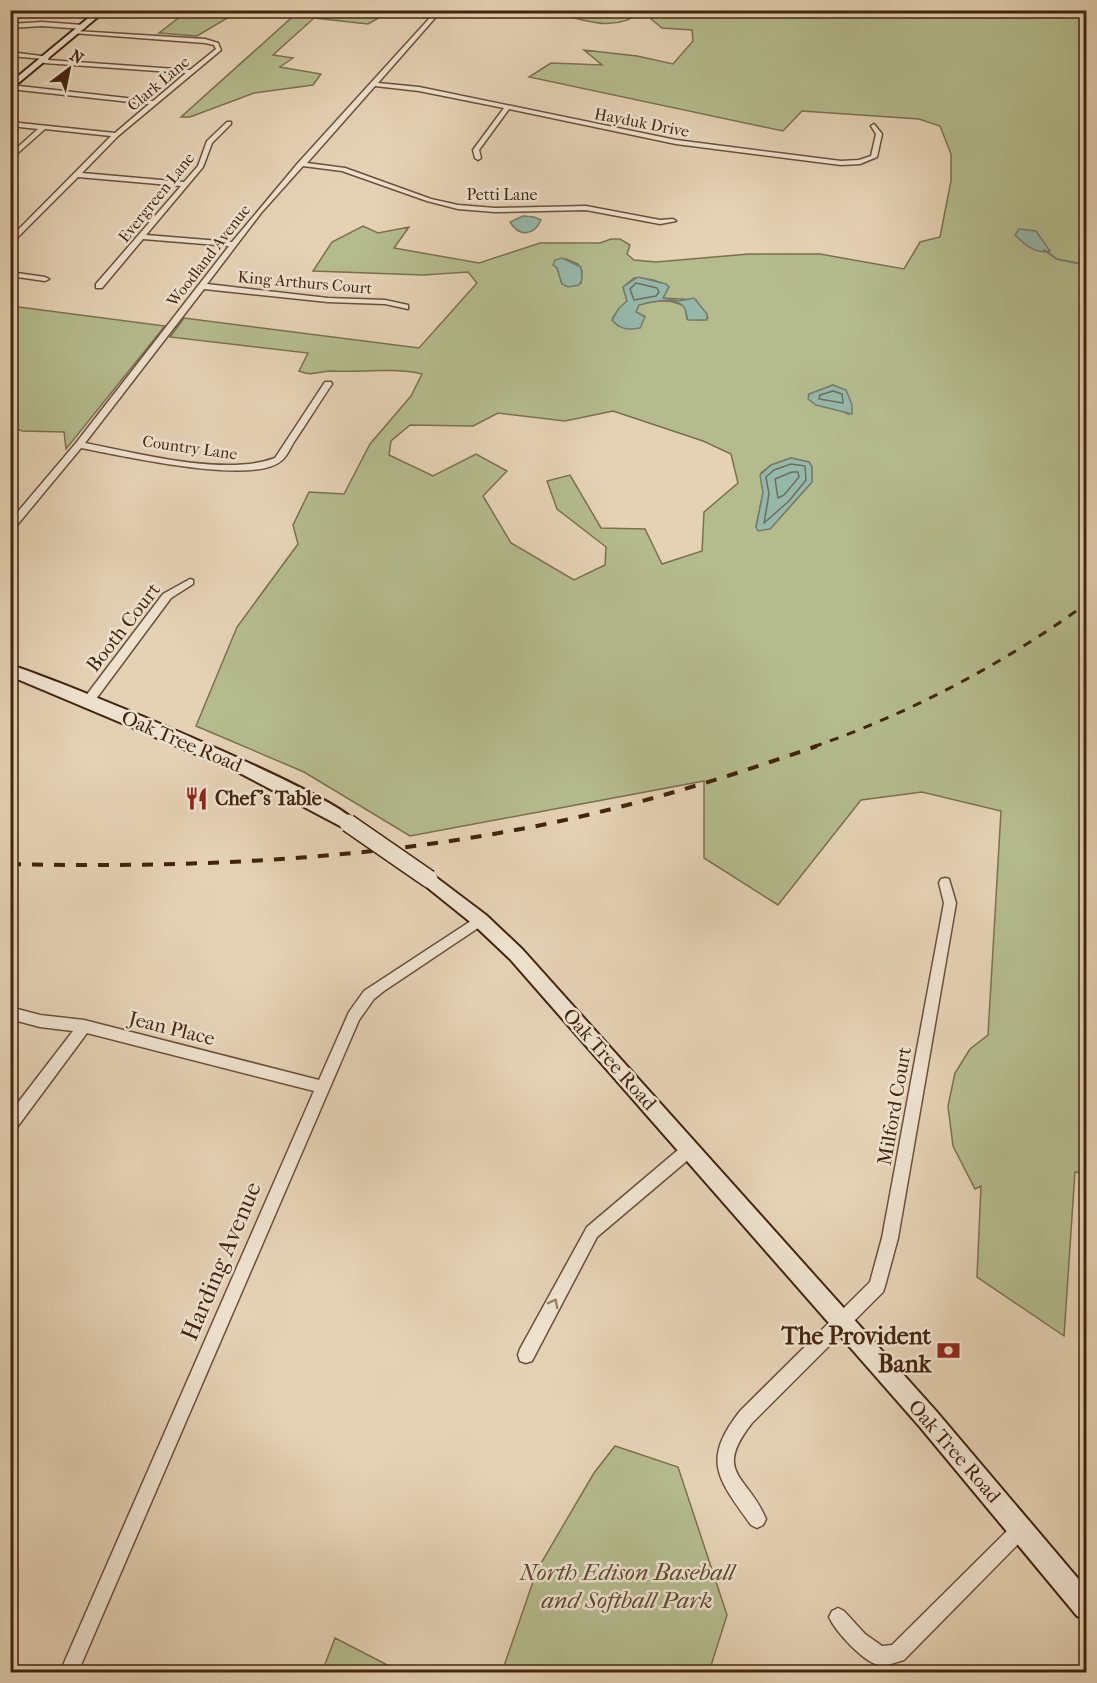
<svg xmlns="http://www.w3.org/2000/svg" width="1097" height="1683" viewBox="0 0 1097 1683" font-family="'IM FELL French Canon',serif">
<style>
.green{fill:#b4bc8e;stroke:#7b704e;stroke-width:1.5;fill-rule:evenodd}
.water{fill:#96b8aa;stroke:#747d6c;stroke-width:1.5}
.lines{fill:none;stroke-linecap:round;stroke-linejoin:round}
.shore{stroke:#6c6e5c;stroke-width:1.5}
.stream{stroke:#747d6c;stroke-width:2}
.street-casing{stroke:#6b5038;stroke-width:3}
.secondary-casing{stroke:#42240e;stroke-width:4}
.street{fill:#eee2cf;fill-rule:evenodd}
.secondary{fill:#eee2cf;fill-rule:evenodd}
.rail-far1{stroke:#42240e;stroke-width:3;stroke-dasharray:9 9;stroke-linecap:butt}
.rail{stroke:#42240e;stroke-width:4;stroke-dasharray:11 11;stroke-linecap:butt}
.secondary-bridge-casing{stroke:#42240e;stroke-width:20;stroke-linecap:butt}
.secondary-bridge{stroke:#eee2cf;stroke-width:17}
.oneway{stroke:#98836e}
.labels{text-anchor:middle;stroke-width:5;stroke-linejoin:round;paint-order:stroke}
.far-street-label{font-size:16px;fill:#42240e;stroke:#eee2cf}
.street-label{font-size:20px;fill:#42240e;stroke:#eee2cf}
.poi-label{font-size:20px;font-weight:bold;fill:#42240e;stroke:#eee2cf;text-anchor:start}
.near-street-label{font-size:24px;fill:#42240e;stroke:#eee2cf}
.near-poi-label{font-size:24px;font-weight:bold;fill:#42240e;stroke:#eee2cf;text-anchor:end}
.near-park-label{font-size:24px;font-style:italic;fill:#5e4a2e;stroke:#eee2cf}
</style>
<rect width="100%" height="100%" fill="#e5d2b5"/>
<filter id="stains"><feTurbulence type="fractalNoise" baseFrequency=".00333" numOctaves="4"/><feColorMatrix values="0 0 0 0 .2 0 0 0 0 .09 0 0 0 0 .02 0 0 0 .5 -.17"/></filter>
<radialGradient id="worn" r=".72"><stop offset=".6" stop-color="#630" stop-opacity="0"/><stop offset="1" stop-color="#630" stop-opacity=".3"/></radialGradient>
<path class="green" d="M 189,10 L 239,10 L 239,11 L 197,36 L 159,33 Z
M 798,10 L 829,15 L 828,11 L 1086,11 L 1086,1174 L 1075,1172 L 1064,1336 L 977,1277 L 981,1186 L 975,1189 L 953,1146 L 948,1106 L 955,1073 L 970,1049 L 988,1035 L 1001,811 L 922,792 L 861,800 L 778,905 L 704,858 L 704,781 L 410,836 L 304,772 L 196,726 L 237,627 L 298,544 L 293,525 L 309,492 L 344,494 L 370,444 L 411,396 L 422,374 C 392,367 362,373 331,371 C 317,371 314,377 299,371 L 308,353 L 170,337 L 184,318 L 419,348 L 477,283 L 468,272 L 423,275 L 313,271 L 332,242 L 363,226 L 378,233 L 409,227 L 394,248 L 479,263 L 540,243 L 600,243 L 611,239 L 620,239 L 630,245 L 627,254 L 634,260 L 656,262 L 749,254 L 820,254 L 904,269 L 920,242 L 940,237 L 951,181 L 951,154 L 940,126 L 919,119 L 802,111 L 783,131 L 529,77 L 551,63 L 602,65 L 584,50 L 637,56 L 673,64 L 693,41 L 692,30 L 662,28 L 651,19 L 666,11 ZM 566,259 L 578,264 L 582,271 L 581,283 L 562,284 L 557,268 ZM 634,278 C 645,278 659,280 669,287 L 663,298 L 696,300 L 708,318 L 703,320 L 687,319 L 685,307 C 671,298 654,301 639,305 L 636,312 L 644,316 L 618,326 L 613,317 L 627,301 L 623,287 ZM 833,385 L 848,414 L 809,394 ZM 613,411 L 703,441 L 731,454 L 738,483 L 704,512 L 702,551 L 662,564 L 645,529 L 601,528 L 570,475 L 547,481 L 557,509 L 606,547 L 605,565 L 574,580 L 511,543 L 483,496 L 507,471 L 476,454 L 433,476 L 389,455 L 391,441 L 410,425 L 473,426 L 498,413 L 565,421 ZM 791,458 L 809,462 L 812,467 L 812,482 L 770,529 L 756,527 L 763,493 L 761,473 L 771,465 Z
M 299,11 L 439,11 L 435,15 L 389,12 L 368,24 L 314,18 L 273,55 L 293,58 L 280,67 L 321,74 L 313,85 L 254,93 L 190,117 L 181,117 Z
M 550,11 L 643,10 L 643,11 C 615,34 582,20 550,11 Z
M 10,306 L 11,306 L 165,326 L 66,449 L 64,432 L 22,431 L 11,426 Z
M 615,1446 L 678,1467 L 727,1615 L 709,1672 L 502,1672 L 537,1570 L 594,1473 Z
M 335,1638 L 401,1672 L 322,1672 Z"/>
<path class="water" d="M 523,216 L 534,217 L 541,220 C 534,236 519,237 510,222 Z
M 1019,229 L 1036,231 L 1050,251 C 1036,255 1024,244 1015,235 Z
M 562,258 L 581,267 L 582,279 L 579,285 L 568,287 L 562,284 L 557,268 L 553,265 L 555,260 Z
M 638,277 L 666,284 L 669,287 L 663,298 L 679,301 L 694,298 L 707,314 L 707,320 L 688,320 C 686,316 687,310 683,306 C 673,296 651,302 639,305 L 636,312 L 645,317 L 640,328 C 628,330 621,330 612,320 L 619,308 L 627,301 L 623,287 Z
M 833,385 L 846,390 L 852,405 L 852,414 L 816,405 L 808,399 L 809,394 Z
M 791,458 L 809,462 L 812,467 L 812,482 L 770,529 L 758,531 L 756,527 L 763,493 L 760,475 L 771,465 Z"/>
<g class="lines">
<path class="shore" d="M 636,283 L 657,288 L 659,292 L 656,296 L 634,300 L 630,289 Z
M 833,391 L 842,394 L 843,403 L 819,399 L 820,395 Z
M 791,464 L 805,466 L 806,480 L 789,501 L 764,523 L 769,494 L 766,477 L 774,470 Z
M 792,472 L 798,472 L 799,477 L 784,495 L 778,498 L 775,479 Z"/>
<path class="stream" d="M 1044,250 L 1057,259 L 1086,265"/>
<defs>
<path id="street" d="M 437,10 L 442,10 L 378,83 L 419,87 L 676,140 L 841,161 L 859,160 L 871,156 L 876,134 L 871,126 L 874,124 L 882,134 L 877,157 L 860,164 L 841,165 L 676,144 L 509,109 L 479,150 L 481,158 L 478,160 L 475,158 L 473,150 L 504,108 L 419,91 L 375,86 L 307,163 L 345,168 L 431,199 L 458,205 L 495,208 L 586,206 L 660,220 L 673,219 L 676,221 L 660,224 L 586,210 L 495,212 L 458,209 L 427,201 L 342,171 L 303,166 L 261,213 L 207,284 L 328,298 L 385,300 L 408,305 L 408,309 L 385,304 L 328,302 L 204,289 L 85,443 C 137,453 225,477 275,458 L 325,382 L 331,382 L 332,384 C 319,403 307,423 294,442 C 290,448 287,457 281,461 C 253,486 119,455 81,448 L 13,530 L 10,531 L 10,521 L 76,443 L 229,246 L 143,239 L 102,288 L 96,288 L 96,284 L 181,186 L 78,177 L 10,245 L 10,238 L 111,136 L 45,129 L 10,160 L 10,154 L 38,129 L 10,126 L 10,122 L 115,133 L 149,104 L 10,89 L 10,85 L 153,101 L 186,73 L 44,63 L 41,61 L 44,59 L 10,56 L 10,52 L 49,57 L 48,60 L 190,70 L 216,49 L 214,45 L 205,43 L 73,33 L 76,31 L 205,39 L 218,43 L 221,50 L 118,136 L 82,173 L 184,182 L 198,166 L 207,141 L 227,122 L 231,122 L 231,124 L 212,143 L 203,167 L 146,235 L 232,242 L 298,163 Z
M 42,22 L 83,25 L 86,27 L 83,29 L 42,26 L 10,28 L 10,24 Z
M 10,272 L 45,277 L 49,279 L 45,281 L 10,276 Z
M 190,579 L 193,580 L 193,584 L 171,598 L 93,703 L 85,703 L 84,700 L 85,697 L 163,594 Z
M 945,878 L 949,879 L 956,903 L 898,1238 L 885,1286 L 883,1292 L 752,1423 C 712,1474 748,1475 766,1519 L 763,1525 L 757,1528 L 751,1525 C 718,1479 701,1461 740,1411 L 870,1282 L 882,1238 L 944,903 L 939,883 L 941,879 Z
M 480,915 L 484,916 L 486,920 L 484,924 L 384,991 L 374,999 L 359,1020 L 78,1672 L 60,1672 L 314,1091 L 87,1033 L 15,1130 L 10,1132 L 10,1113 L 73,1031 L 40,1027 L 10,1019 L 10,1007 L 40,1015 L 84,1020 L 319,1080 L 349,1012 L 364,991 Z
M 690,1142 L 695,1144 L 697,1149 L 695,1154 L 597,1237 L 532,1361 L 526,1363 L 520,1361 L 518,1355 L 520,1349 L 587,1227 L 685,1144 Z
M 1021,1520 L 1027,1523 L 1030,1529 L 1027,1535 L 904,1660 C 897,1662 887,1666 880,1665 C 865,1664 835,1631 829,1617 L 832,1611 L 838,1608 L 844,1611 L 865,1634 L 882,1646 L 892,1645 L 1015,1523 Z"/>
<path id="secondary" d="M 98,10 L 106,10 L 10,90 L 10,83 Z
M 10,665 C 55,678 342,796 356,823 L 354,827 L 342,827 L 236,771 L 10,676 Z
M 429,872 L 486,915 L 522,949 L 936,1411 L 1086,1588 L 1086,1619 L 1077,1616 L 920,1427 L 510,959 L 474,925 L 423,884 L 421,879 L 423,874 Z"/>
</defs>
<use href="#street" class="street-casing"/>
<use href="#secondary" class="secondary-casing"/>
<use href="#street" class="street"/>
<use href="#secondary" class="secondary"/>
<path class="rail-far1" d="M 813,747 C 911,713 1003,664 1086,604"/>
<path class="rail" d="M 10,864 C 182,868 352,861 521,829 C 622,810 720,780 817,746"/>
<defs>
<path id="secondary-bridge" d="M 348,823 L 429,879"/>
</defs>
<use href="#secondary-bridge" class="secondary-bridge-casing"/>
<use href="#secondary-bridge" class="secondary-bridge"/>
</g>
<defs><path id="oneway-chevron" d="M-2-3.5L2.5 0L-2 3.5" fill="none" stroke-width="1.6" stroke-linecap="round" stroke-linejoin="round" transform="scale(1.5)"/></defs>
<use class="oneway" href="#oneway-chevron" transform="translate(554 1303) rotate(-62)"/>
<defs>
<symbol id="restaurant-bare" viewBox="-9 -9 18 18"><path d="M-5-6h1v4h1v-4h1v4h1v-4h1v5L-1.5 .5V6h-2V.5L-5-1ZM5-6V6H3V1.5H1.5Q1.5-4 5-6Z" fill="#8f2418" stroke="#eee2cf" stroke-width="2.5" paint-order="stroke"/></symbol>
<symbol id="bank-bare" viewBox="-9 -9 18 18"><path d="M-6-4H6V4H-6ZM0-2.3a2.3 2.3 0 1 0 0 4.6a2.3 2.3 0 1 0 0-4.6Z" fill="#8f2418" stroke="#eee2cf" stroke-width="2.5" paint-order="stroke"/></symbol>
</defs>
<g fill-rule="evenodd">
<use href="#restaurant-bare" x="180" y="782" width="33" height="33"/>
<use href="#bank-bare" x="932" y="1334" width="33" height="33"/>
</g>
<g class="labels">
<g class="far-street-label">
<text transform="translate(158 83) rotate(-40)" y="6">Clark Lane</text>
<text transform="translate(642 122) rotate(11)" y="6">Hayduk Drive</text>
<text x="502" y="200">Petti Lane</text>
<text transform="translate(156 197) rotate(-51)" y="6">Evergreen Lane</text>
<text transform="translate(208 255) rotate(-52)" y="6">Woodland Avenue</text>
<text transform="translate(305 282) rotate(5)" y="6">King Arthurs Court</text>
<text transform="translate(190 447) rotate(8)" y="6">Country Lane</text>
</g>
<g class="street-label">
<text transform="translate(123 627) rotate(-52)" y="7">Booth Court</text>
<text transform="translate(182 741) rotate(23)" y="7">Oak Tree Road</text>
<text transform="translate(172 1028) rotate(14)" y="7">Jean Place</text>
<text transform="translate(610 1059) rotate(48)" y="7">Oak Tree Road</text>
<text transform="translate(894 1106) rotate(-80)" y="7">Milford Court</text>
<text transform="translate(955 1451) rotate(49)" y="7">Oak Tree Road</text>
</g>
<g class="poi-label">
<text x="215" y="805">Chef's Table</text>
</g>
<g class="near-street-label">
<text transform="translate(221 1261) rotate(-67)" y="8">Harding Avenue</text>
</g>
<g class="near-poi-label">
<text x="931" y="1344">The Provident<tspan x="931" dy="28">Bank</tspan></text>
</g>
<g class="near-park-label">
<text x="627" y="1580">North Edison Baseball<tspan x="627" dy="28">and Softball Park</tspan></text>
</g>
</g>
<rect width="1097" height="1683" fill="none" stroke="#e5d2b5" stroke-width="36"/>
<rect x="12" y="12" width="1073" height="1659" fill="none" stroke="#42240e" stroke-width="3"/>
<rect x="18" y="18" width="1061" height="1647" fill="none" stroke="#42240e" stroke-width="1.5"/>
<g transform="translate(69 69) rotate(32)" stroke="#eee2cf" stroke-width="4.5" paint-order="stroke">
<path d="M0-4.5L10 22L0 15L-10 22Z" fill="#42240e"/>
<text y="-9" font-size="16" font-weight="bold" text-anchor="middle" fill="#42240e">N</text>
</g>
<rect width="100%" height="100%" filter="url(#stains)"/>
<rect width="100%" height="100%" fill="url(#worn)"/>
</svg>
